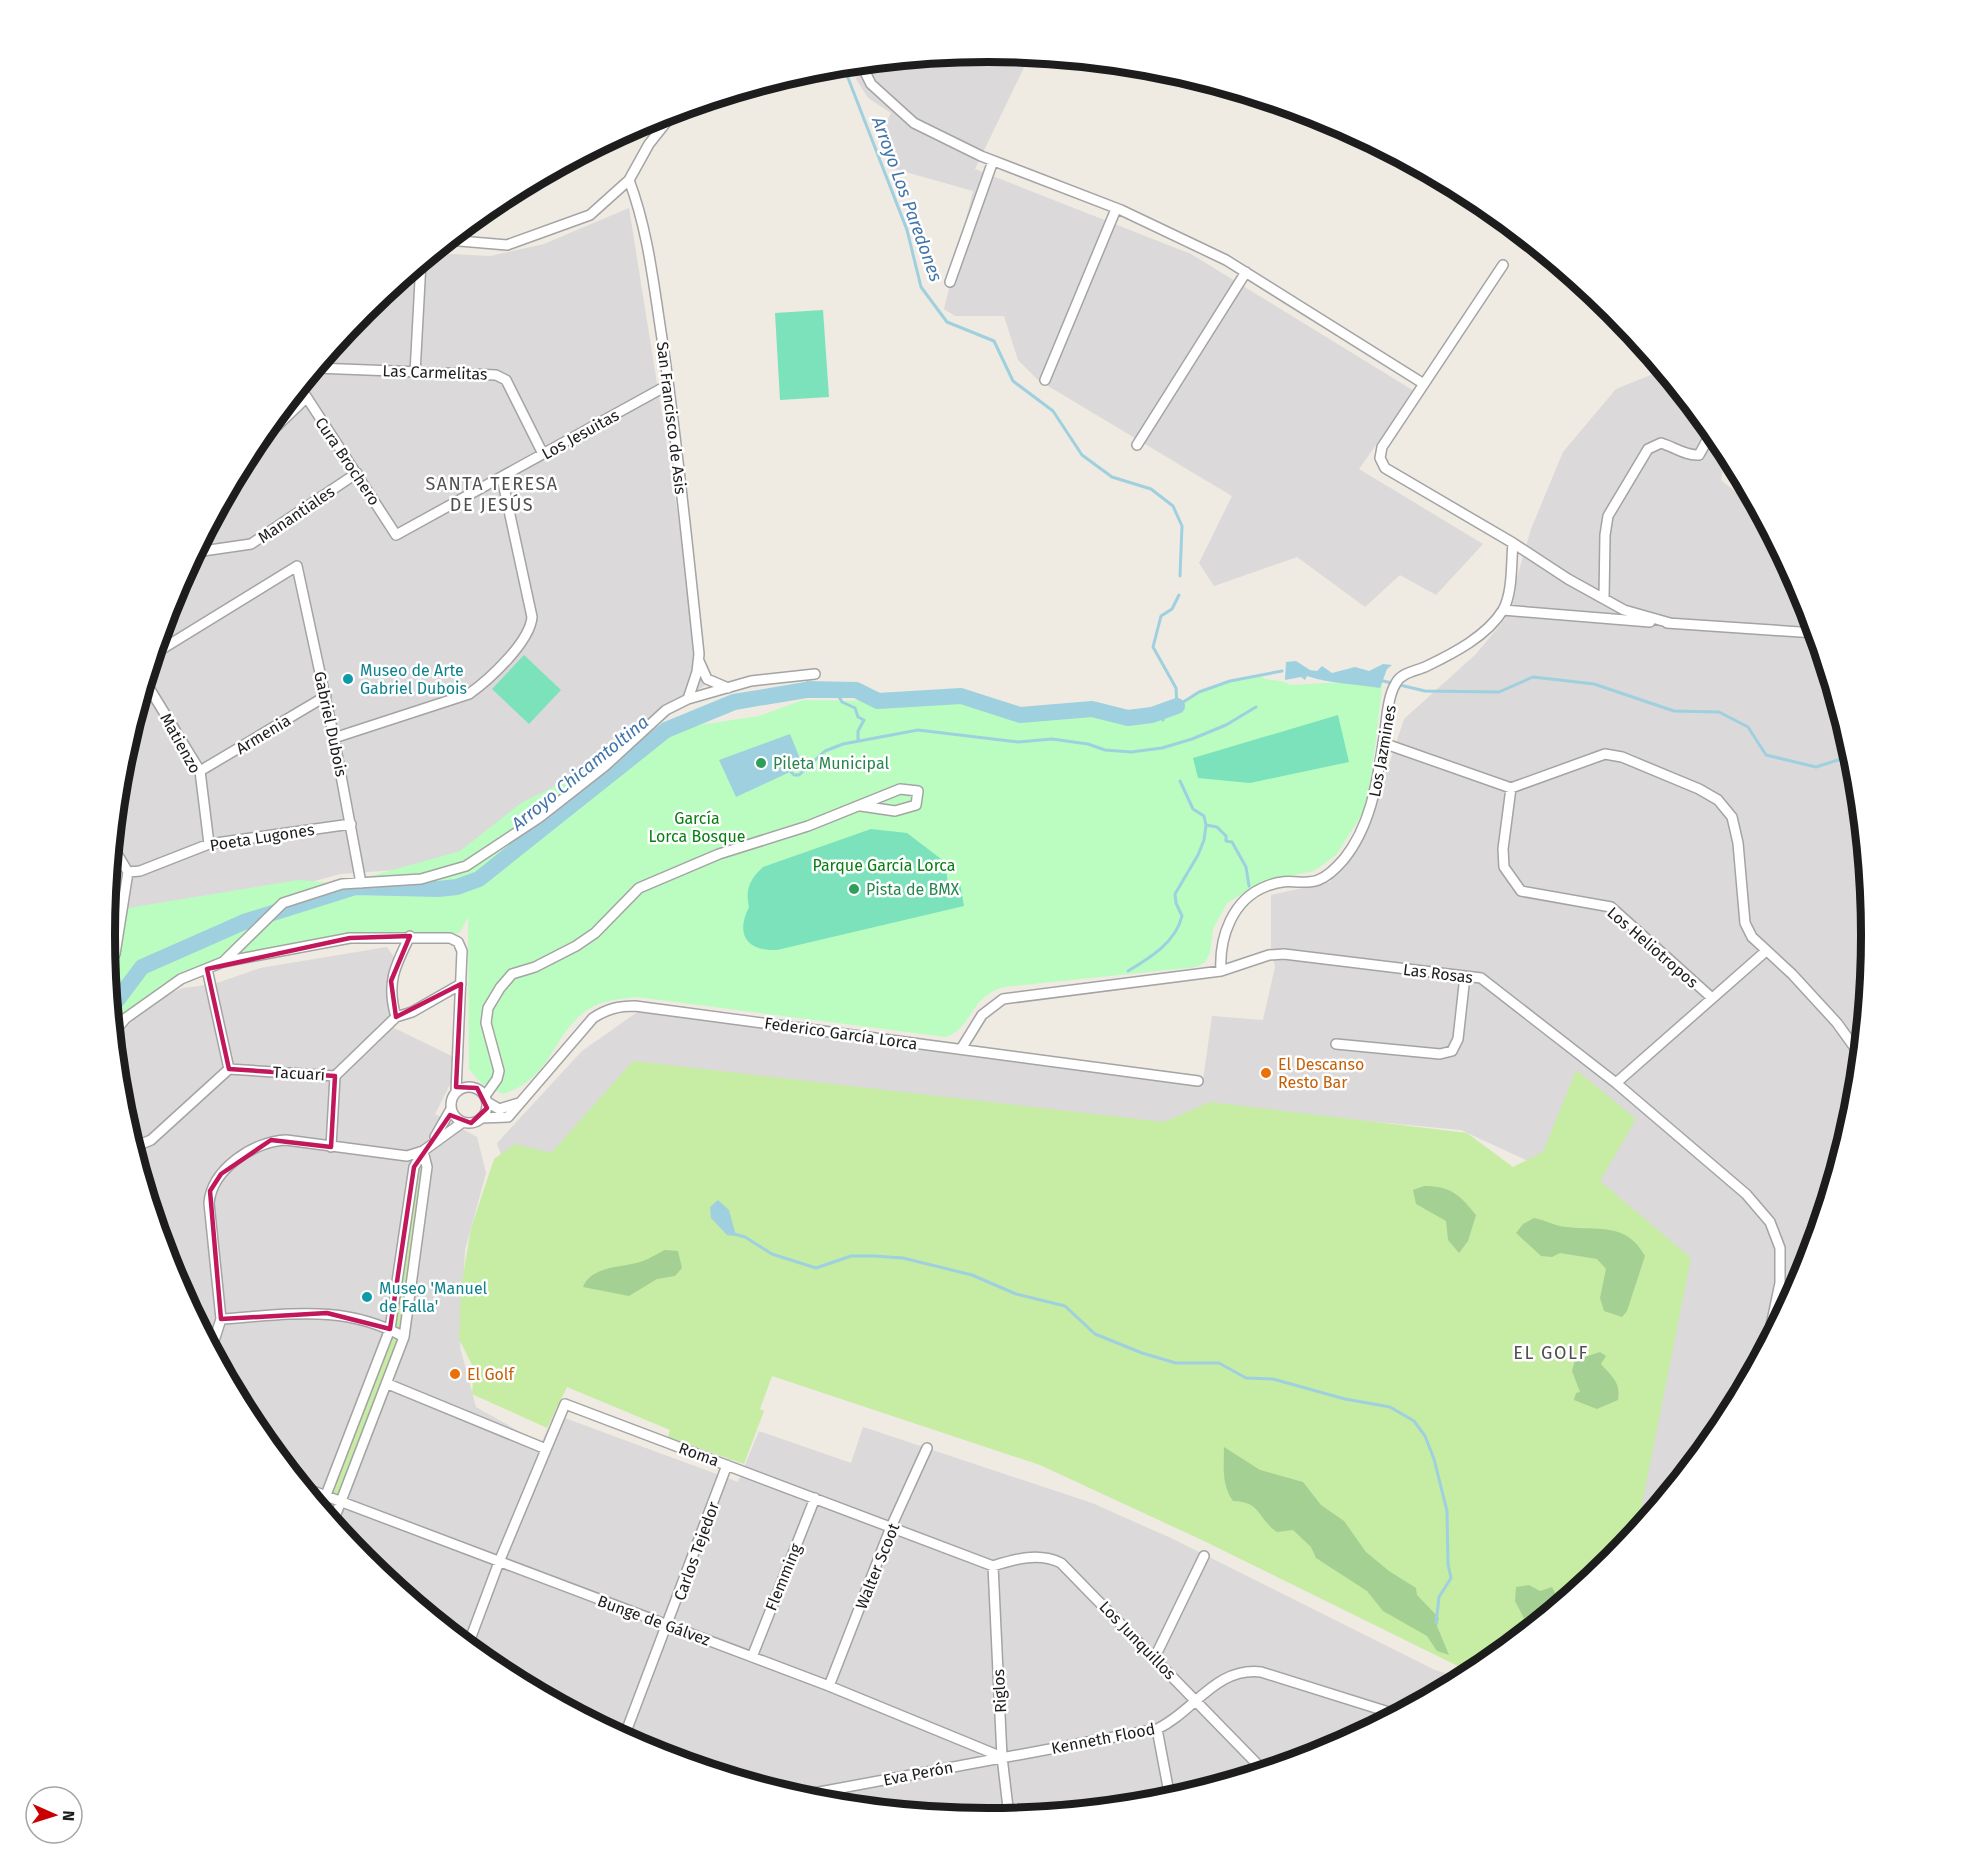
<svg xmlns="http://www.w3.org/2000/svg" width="1976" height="1869" viewBox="0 0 1976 1869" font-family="'Fira Sans',sans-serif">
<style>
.residential{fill:#dbd9d9}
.grass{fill:#c7eca4}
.forest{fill:#a5d094}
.park{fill:#bbfcc1}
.pitch{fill:#7be2bb}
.water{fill:#9fd0df}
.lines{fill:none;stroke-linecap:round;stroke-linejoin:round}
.stream{stroke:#9fd0df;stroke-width:3}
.river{stroke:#9fd0df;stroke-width:16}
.minor-casing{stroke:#a4a4a4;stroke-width:12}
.minor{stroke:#fff;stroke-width:9}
.marked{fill:none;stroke:#c2185b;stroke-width:4.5;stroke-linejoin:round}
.culture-dot{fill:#0f9aa8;stroke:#fff;stroke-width:2}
.leisure-dot{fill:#2e9e5b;stroke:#fff;stroke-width:2}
.food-dot{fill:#e8710a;stroke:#fff;stroke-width:2}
.labels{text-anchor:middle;stroke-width:5;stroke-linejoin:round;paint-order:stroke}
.street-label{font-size:16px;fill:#1d1d1d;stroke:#fff}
.culture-label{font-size:16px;fill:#0d838f;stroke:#fff;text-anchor:start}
.leisure-label{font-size:16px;fill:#27864d;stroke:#fff;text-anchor:start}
.park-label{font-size:16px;fill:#067f10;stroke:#fff}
.food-label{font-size:16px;fill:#c56008;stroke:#fff;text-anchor:start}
.water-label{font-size:18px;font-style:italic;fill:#4275a9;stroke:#fff}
.neighbourhood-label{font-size:18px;letter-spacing:1.5px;fill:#505050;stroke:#fff}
.rim{fill:none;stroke:#1d1d1d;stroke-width:8}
</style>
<rect width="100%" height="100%" fill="#efeae2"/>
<path class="residential" d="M 988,51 L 1030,55 L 975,169 L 1191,254 L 1414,391 L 1359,469 L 1483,544 L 1436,595 L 1400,575 L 1365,607 L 1297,557 L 1214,586 L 1199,563 L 1232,496 L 1038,380 L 1018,360 L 1004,316 L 955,316 L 944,309 L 973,191 L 895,169 L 886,160 L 882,131 L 891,113 L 868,98 L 856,79 L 852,64 Z
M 629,208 L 705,685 L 587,769 L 483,850 L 408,869 L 340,874 L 268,894 L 105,934 L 122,762 L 172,596 L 254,443 L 364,310 L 432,253 L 490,256 L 544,244 Z
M 1663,370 L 1723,444 L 1726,451 L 1721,480 L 1758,510 L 1804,597 L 1855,762 L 1871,935 L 1854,1107 L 1804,1273 L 1722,1426 L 1635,1532 L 1541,1167 L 1461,1130 L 1211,1106 L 1161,1128 L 543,1161 L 502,1158 L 497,1143 L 582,1051 L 646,1006 L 1203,1080 L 1212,1016 L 1263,1020 L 1275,967 L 1271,949 L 1271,895 L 1330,882 L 1387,771 L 1404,719 L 1476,654 L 1505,619 L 1531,529 L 1563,452 L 1616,389 Z
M 387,947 L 398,963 L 390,1026 L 462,1061 L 435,1114 L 477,1137 L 486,1173 L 465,1250 L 460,1347 L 476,1407 L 541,1444 L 554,1414 L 738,1482 L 759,1431 L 851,1463 L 863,1427 L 1092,1503 L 1173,1539 L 1435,1670 L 1462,1678 L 1326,1751 L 1160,1801 L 988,1818 L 815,1801 L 650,1751 L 497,1669 L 363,1559 L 253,1425 L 172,1272 L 121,1107 L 115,1040 L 150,1002 L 183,988 L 214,984 L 260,968 Z"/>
<path class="grass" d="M 633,1061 L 1164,1122 L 1210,1102 L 1467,1133 L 1513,1167 L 1543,1152 L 1576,1070 L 1636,1119 L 1600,1181 L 1691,1258 L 1637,1529 L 1612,1559 L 1472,1673 L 1204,1541 L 1040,1465 L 772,1376 L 760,1409 L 764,1411 L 744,1464 L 668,1437 L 670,1430 L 567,1387 L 547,1428 L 472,1394 L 474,1369 L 459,1339 L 461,1288 L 471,1228 L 494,1159 L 515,1144 L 551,1153 Z
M 423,1151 L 427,1167 L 404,1337 L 333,1522 L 321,1508 L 390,1329 L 414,1167 Z"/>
<path class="forest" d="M 1424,1186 C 1451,1186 1460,1195 1476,1215 L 1468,1241 L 1459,1253 L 1448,1240 L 1446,1221 L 1416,1204 L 1413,1190 Z
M 1534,1218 C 1545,1220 1555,1226 1566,1227 C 1596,1231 1626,1221 1645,1256 L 1627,1311 L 1622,1317 L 1604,1311 L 1600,1298 L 1606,1269 L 1597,1259 L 1560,1253 L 1552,1257 L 1541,1256 L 1516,1233 L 1523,1224 Z
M 665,1250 L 678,1251 L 682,1268 L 675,1276 L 657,1279 L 629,1296 L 583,1287 C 591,1265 624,1268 643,1261 C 651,1258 658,1253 665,1250 Z
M 1600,1352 L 1606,1356 L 1601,1364 C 1612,1377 1621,1382 1618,1400 L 1597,1409 L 1574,1400 L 1576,1393 L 1580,1392 L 1572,1371 L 1575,1360 Z
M 1224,1447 L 1260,1470 L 1303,1482 L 1321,1505 L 1344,1521 L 1366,1552 L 1389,1571 L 1416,1588 L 1417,1595 L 1439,1618 L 1437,1626 L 1449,1655 L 1437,1651 L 1427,1636 L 1383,1611 L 1367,1591 L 1316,1558 L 1311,1547 L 1293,1530 L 1277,1532 C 1256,1517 1262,1502 1233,1501 C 1221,1483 1224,1467 1224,1447 Z
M 1529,1585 L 1540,1591 L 1552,1587 L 1558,1599 L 1555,1607 L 1529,1628 L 1515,1601 L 1516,1587 Z"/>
<path class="park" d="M 1259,675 C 1267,683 1281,678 1290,685 L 1383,680 L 1368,805 L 1336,855 L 1314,871 L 1263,881 L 1227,903 L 1213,929 L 1210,953 L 1205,962 L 1196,967 L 1004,987 C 969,997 974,1026 946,1037 L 637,997 C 620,999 602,1000 587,1010 C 552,1034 552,1079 503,1094 L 482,1084 L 469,1069 L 468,917 L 460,932 L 450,938 L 350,938 L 189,976 L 114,1026 L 105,934 L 116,910 L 298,880 L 342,884 L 460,851 L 521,803 L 587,770 L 595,786 L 584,803 L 666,730 L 759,716 L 803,700 L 878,701 L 961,696 L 1020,715 L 1092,709 L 1128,718 L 1152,715 L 1181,706 L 1199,692 L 1230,681 Z"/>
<path class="pitch" d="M 823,310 L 829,397 L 780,400 L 775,313 Z
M 524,655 L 561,690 L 529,724 L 492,689 Z
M 1338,715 L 1349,762 L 1250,783 L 1198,778 L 1193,758 Z
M 871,829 L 907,833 L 945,862 L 948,884 L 960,883 L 964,906 L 777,950 C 747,951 735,935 749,907 C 745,889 750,879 763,867 Z"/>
<path class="water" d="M 1296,661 L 1310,670 L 1317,671 L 1322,666 L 1332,673 L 1355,667 L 1369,671 L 1383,664 L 1392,665 L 1387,669 L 1380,688 C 1355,684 1332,684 1307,676 L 1305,680 L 1301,677 L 1285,680 L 1286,662 Z
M 806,681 L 857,682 L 855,696 L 806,696 Z
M 790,734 L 803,766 L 736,797 L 719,760 Z
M 718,1200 L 729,1210 L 736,1236 L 727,1235 L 711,1218 L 710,1207 Z"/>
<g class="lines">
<path class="stream" d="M 843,65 L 907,230 L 921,287 L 947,322 L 994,341 L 1013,381 L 1053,411 L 1082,455 L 1112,477 L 1151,489 L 1173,506 L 1182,526 L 1180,576
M 1379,680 L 1425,691 L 1499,692 L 1533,677 L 1594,684 L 1674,711 L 1719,712 L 1748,727 L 1766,755 L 1816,767 L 1841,759 L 1855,766
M 837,693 L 842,702 L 855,708 L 858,717 L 864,720 L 858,731 L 858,741
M 1177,706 L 1176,688 L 1153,647 L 1161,616 L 1172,609 L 1179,595
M 1177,706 L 1199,692 L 1230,681 L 1282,671
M 1152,715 L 1161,716 L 1163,720
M 790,771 L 794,775 L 799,775 L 825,751 L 843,744 L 918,730 L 1018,742 L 1052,739 L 1088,744 L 1105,750 L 1131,752 L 1162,748 L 1192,739 L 1226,725 L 1256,707
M 1180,781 L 1193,809 L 1204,816 L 1206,825 L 1217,827 L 1226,836 L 1226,841 L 1232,842 L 1246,867 L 1249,886
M 1128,971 C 1150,958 1176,942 1182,916 L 1176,903 L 1175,894 L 1198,855 L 1204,840 L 1206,825
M 734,1234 L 745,1237 L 772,1254 L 816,1268 L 851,1256 L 874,1256 L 903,1258 L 972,1275 L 1016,1294 L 1065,1306 L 1095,1334 L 1142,1353 L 1176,1363 L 1219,1363 L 1246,1378 L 1273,1379 L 1345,1399 L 1390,1407 L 1414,1421 L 1425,1436 L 1434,1459 L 1447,1511 L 1448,1564 L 1451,1578 L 1439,1597 L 1436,1623"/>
<path class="river" d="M 112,1007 L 142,967 L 244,922 L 355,887 L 438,889 L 457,887 L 479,879 L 666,730 L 734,702 L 806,690 L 856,690 L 878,701 L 961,696 L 1020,715 L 1092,709 L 1128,718 L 1152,715 L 1177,706"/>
<defs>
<path id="minor" d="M 861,64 L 871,84 L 914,123 L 981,156 L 1121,210 L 1226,260 L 1424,384
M 448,240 L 507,245 L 590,215 L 629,180 L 649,144 L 676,110
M 1503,265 L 1382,447 L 1380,458 L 1385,468 L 1513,543 L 1568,579 L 1624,610 L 1670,623
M 950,282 L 993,161
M 316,368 L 496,375 L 506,380 L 543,454
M 415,373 L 421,262
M 1045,380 L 1116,209
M 300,387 L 396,535 L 668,385
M 1702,419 L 1708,438
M 1137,445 L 1246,272
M 248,454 L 306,398
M 196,552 L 251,544 L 357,473
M 1604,599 L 1605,535 L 1608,516 L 1648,449 L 1661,443 C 1674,447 1686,456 1699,455 L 1712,431
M 1503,610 L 1650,622
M 1667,623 L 1815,633
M 154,654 L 297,566 L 334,738 L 361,883
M 699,661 L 707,679 L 728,688
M 146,683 L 200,771 L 209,844
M 688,699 L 751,681 L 815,674
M 334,738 L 469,694 C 489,680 530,642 532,617 L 502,478
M 1383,743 L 1511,788 L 1605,754 L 1622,757 L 1699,789 L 1718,800 L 1732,817 L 1738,843 L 1745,923 L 1752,937 L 1792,974 L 1837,1023 L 1860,1055
M 200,771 L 326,696
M 1511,788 L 1503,849 L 1504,867 L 1521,891 L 1611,907 L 1712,998
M 113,847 L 128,872 L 140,871 L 209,844 L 351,824
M 223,962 L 283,903 L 342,884 L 421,879 L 466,866 L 540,817 L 605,766 L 666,710 L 688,699 L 697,672 L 699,654 C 688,551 678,448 663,345 C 654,289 649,233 629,180
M 108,967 L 115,954 L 128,872
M 207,969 L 229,1069
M 1221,971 C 1219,938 1232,899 1267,886 C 1301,872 1310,899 1344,859 C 1373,823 1378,775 1385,731 C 1387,716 1388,696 1396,683 C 1402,672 1417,671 1427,666 C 1454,653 1487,636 1503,610 C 1513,592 1511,563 1513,543
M 396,1017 C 386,983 395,966 410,936
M 114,1032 L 126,1018 L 181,979 L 223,962 L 350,938 L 450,938 L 458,942 L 462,951 L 456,1092
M 1336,1044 L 1440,1054 L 1452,1051 L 1458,1039 L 1465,976
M 961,1049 L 982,1015 L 1003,999 L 1221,971 L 1269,955 L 1284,954 L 1481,978 L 1616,1083 L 1746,1194 L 1770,1222 L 1780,1248 L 1780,1283 L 1768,1340
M 1616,1083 L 1766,951
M451 1105a18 18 0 1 1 36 0a18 18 0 1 1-36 0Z
M 485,1096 L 497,1079 L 499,1071 L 486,1023 L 488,1008 L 500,988 L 512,974 L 535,967 L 576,946 L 595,933 L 639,888 L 719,854 L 808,826 L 900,789 L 918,791 L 916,805 L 895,811 L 861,806
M 487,1102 L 499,1109 L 519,1103
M 481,1118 L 508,1117 L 593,1018 C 607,1009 618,1006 635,1006 L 1198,1081
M 435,1137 L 451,1109
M 134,1147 L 151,1140 L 229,1069 L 335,1076 L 396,1017 L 412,1012 L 461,984
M 331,1147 L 335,1076
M 221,1319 C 286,1315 344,1303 404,1337
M 212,1347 L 221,1319 L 209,1203 C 212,1169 254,1141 286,1140 L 407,1156 L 423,1151 L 463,1122
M 388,1384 L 546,1449
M 305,1488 L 829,1686 L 1002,1757
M 321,1508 L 390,1329 L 414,1167 L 424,1150
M 333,1522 L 404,1337 L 427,1167 L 423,1151
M 993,1566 C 1015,1559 1039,1552 1061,1563 L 1263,1770
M 993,1566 L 1002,1757 L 1009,1816
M 468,1645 L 499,1562 L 565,1404 L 993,1566
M 752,1657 L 815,1498
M 1155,1657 L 1204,1556
M 829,1686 L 891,1527 L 927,1448
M 1157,1729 L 1170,1798
M 624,1737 L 727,1465
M 798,1796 L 1157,1729 C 1195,1711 1215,1667 1261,1672 L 1395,1714"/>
</defs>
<use href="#minor" class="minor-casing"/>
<use href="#minor" class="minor"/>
</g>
<path class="marked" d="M 410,936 L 391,981 L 396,1017 L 461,984 L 456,1087 L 477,1088 L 487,1108 L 471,1123 L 450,1115 L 414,1167 L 390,1329 L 327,1313 L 221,1319 L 210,1191 L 221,1174 L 271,1140 L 331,1147 L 335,1076 L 229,1069 L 207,969 L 350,938 Z"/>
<g class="culture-dot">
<circle cx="348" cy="679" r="6"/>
<circle cx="367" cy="1297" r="6"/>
</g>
<g class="leisure-dot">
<circle cx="761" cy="763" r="6"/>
<circle cx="854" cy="889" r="6"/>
</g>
<g class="food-dot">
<circle cx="1266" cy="1073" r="6"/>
<circle cx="455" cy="1374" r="6"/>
</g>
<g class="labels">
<g class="street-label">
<text transform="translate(435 372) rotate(2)" y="6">Las Carmelitas</text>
<text transform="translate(672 418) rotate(83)" y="6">San Francisco de Asis</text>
<text transform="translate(580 434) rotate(-29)" y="6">Los Jesuitas</text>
<text transform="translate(348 461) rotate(56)" y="6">Cura Brochero</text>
<text transform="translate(296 514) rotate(-34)" y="6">Manantiales</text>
<text transform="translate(331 724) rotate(78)" y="6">Gabriel Dubois</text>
<text transform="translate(263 734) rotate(-31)" y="6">Armenia</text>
<text transform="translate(181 743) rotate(61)" y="6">Matienzo</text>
<text transform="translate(1382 751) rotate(-80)" y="6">Los Jazmines</text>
<text transform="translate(262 837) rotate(-9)" y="6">Poeta Lugones</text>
<text transform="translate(1653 947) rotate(41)" y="6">Los Heliotropos</text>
<text transform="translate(1438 973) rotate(7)" y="6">Las Rosas</text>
<text transform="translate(841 1033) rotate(8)" y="6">Federico García Lorca</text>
<text transform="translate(299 1073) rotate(3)" y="6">Tacuarí</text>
<text transform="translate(699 1454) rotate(20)" y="6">Roma</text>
<text transform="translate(696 1551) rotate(-70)" y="6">Carlos Tejedor</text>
<text transform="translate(877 1566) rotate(-68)" y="6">Walter Scoot</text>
<text transform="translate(783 1577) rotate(-68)" y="6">Flemming</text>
<text transform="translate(654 1620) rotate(20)" y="6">Bunge de Gálvez</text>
<text transform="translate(1138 1640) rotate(46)" y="6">Los Junquillos</text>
<text transform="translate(999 1691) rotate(-93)" y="6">Riglos</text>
<text transform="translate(1103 1738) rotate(-11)" y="6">Kenneth Flood</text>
<text transform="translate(918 1773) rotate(-11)" y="6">Eva Perón</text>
</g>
<g class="culture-label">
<text x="360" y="676">Museo de Arte<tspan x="360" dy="18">Gabriel Dubois</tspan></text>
<text x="379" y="1294">Museo 'Manuel<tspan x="379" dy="18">de Falla'</tspan></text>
</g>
<g class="leisure-label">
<text x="773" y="769">Pileta Municipal</text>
<text x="866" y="895">Pista de BMX</text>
</g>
<g class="park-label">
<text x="697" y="824">García<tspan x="697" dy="18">Lorca Bosque</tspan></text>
<text x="884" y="871">Parque García Lorca</text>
</g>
<g class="food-label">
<text x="1278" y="1070">El Descanso<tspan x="1278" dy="18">Resto Bar</tspan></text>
<text x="467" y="1380">El Golf</text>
</g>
<g class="water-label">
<text transform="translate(907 199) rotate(70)" y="6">Arroyo Los Paredones</text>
<text transform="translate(580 773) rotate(-39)" y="6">Arroyo Chicamtoltina</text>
</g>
<g class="neighbourhood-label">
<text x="492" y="490">SANTA TERESA<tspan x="492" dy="21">DE JESÚS</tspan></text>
<text x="1551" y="1359">EL GOLF</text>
</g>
</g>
<path d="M0 0H1976V1869H0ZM115 935a873 873 0 1 1 1746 0a873 873 0 1 1-1746 0Z" fill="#fff" fill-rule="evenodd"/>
<path class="rim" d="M115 935a873 873 0 1 1 1746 0a873 873 0 1 1-1746 0Z"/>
<g transform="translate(54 1815) rotate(93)"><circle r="28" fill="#ffffff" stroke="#a5a5a5" stroke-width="1.5"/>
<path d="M0-4.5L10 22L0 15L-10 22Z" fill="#c90100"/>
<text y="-9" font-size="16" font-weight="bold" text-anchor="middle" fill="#1d1d1d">N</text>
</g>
</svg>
